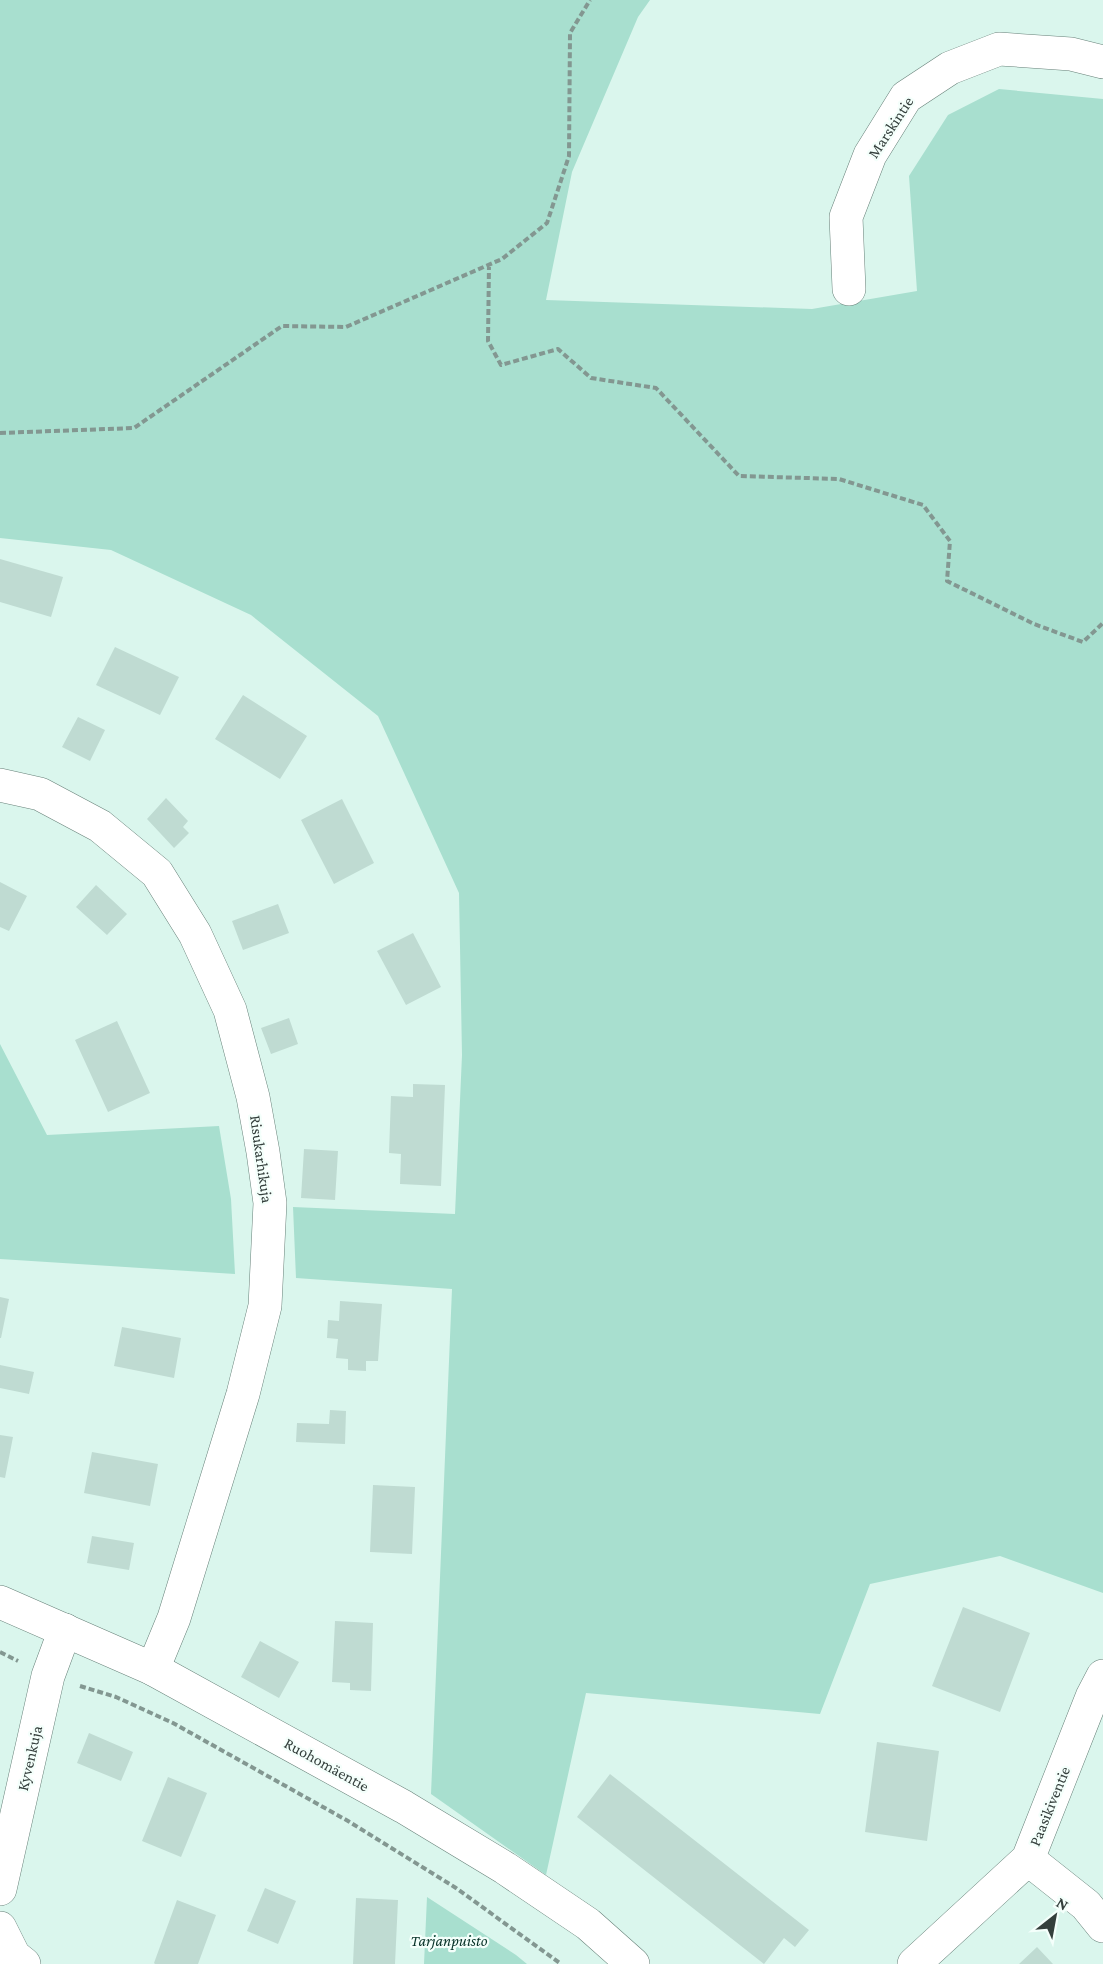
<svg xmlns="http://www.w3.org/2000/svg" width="1103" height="1964" viewBox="0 0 1103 1964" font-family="'Crimson Pro',serif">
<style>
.green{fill:#a8dfcf}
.building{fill:#bfdbd2}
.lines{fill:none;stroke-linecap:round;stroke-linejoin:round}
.street-casing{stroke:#678179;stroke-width:34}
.secondary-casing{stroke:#678179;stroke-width:34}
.path{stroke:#839791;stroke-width:4;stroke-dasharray:6 3;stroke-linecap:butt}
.street{stroke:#fff;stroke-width:33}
.secondary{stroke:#fff;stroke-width:33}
.labels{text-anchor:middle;stroke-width:4.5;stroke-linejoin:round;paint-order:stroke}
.street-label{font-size:16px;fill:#343f3c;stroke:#f4fffb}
.park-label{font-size:16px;font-style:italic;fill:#083329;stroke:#f4fffb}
</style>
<rect width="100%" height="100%" fill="#daf6ed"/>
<path class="green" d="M 0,0 L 650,0 L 638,17 L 572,172 L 546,300 L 812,309 L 917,291 L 909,176 L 948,115 L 999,89 L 1103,99 L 1103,1593 L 1000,1556 L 870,1584 L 820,1714 L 586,1693 L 546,1875 L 431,1794 L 452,1289 L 296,1278 L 293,1207 L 455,1214 L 462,1055 L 459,893 L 378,716 L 251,615 L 111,550 L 0,538 Z
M 0,1044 L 47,1135 L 219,1126 L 231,1199 L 235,1274 L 0,1259 Z
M 427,1897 L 516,1955 L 527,1964 L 424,1964 Z"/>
<path class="building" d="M 0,559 L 63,577 L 51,617 L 0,602 Z
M 115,647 L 179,677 L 160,715 L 96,685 Z
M 243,695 L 307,736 L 280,779 L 215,739 Z
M 78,717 L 105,730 L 90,761 L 62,747 Z
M 166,798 L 188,821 L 183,827 L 189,833 L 174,848 L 147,819 Z
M 342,799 L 374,863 L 334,884 L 301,820 Z
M 0,882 L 27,896 L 9,931 L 0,927 Z
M 96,885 L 127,914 L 107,935 L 76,907 Z
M 278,904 L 289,933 L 243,950 L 232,921 Z
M 413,933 L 441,987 L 406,1005 L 377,951 Z
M 289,1018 L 298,1044 L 271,1054 L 261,1028 Z
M 117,1021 L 150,1093 L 108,1112 L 75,1040 Z
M 413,1084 L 445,1085 L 441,1186 L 400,1184 L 401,1154 L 389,1153 L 391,1096 L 413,1097 Z
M 304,1149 L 338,1151 L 335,1200 L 301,1198 Z
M 0,1297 L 9,1299 L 1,1338 L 0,1338 Z
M 340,1301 L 382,1304 L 378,1361 L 366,1361 L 366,1371 L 348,1370 L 348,1359 L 336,1358 L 338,1339 L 327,1338 L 328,1320 L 339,1321 Z
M 122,1327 L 181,1338 L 174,1378 L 114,1366 Z
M 0,1365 L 34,1372 L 29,1394 L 0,1388 Z
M 330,1410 L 346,1411 L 345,1444 L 296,1442 L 297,1423 L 329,1424 Z
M 0,1435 L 13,1437 L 5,1478 L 0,1477 Z
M 92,1452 L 158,1464 L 150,1506 L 84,1493 Z
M 373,1485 L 415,1487 L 412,1554 L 370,1552 Z
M 92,1536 L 134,1543 L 129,1570 L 87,1563 Z
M 963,1607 L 1030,1633 L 1000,1712 L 932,1686 Z
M 335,1621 L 373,1623 L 371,1691 L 350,1690 L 350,1683 L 332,1682 Z
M 260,1641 L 299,1662 L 279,1698 L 241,1677 Z
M 89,1733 L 133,1752 L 121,1781 L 77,1763 Z
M 877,1742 L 939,1751 L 927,1841 L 865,1832 Z
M 610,1774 L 809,1930 L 795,1947 L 784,1938 L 764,1964 L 577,1817 Z
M 168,1777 L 207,1793 L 181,1857 L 142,1841 Z
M 265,1888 L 296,1901 L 278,1944 L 247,1931 Z
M 356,1898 L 398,1900 L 395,1964 L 353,1964 Z
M 177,1900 L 216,1915 L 198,1964 L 155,1964 L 154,1963 Z
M 1037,1947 L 1053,1964 L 1019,1964 Z"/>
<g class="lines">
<defs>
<path id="street" d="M 849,289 L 846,217 L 870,155 L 906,97 L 950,68 L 999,49 L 1071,54 L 1103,62
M 0,785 L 40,794 L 100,826 L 157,873 L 195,934 L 230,1010 L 253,1097 L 263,1152 L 270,1203 L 265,1306 L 243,1394 L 174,1618 L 153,1669
M 1028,1859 L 1086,1905 L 1103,1926
M 0,1889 L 48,1676 L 65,1630
M 0,1928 L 14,1956 L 24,1964
M 914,1964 L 1028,1859 L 1092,1697 L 1103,1676"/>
<path id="secondary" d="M 0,1602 L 153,1669 L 404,1807 L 505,1868 L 588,1924 L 633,1964"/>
</defs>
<use href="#street" class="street-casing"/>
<use href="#secondary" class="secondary-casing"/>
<path class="path" d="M 489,264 L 488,341 L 501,365 L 558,349 L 591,378 L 656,388 L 739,476 L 839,479 L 923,505 L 950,541 L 947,581 L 1034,624 L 1083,642 L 1103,623
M 0,433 L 134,428 L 282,326 L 346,327 L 502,259 L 547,223 L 569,156 L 570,33 L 590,0
M 0,1652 L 18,1661
M 80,1686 L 116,1697 L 173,1723 L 348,1821 L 456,1888 L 561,1964"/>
<use href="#street" class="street"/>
<use href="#secondary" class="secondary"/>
</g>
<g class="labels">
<g class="street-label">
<text transform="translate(890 127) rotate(-57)" y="6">Marskintie</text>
<text transform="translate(262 1159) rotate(82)" y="6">Risukarhikuja</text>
<text transform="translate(29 1758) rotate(-77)" y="6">Kyvenkuja</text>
<text transform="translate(327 1764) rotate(29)" y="6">Ruohomäentie</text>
<text transform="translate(1049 1806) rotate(-68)" y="6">Paasikiventie</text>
</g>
<g class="park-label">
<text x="449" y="1946">Tarjanpuisto</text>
</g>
</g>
<g transform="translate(1055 1916) rotate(31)" stroke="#f4fffb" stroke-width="4.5" paint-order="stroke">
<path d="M0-4.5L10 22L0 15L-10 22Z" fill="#343f3c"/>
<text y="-9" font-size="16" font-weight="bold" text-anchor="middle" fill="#343f3c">N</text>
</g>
</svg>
